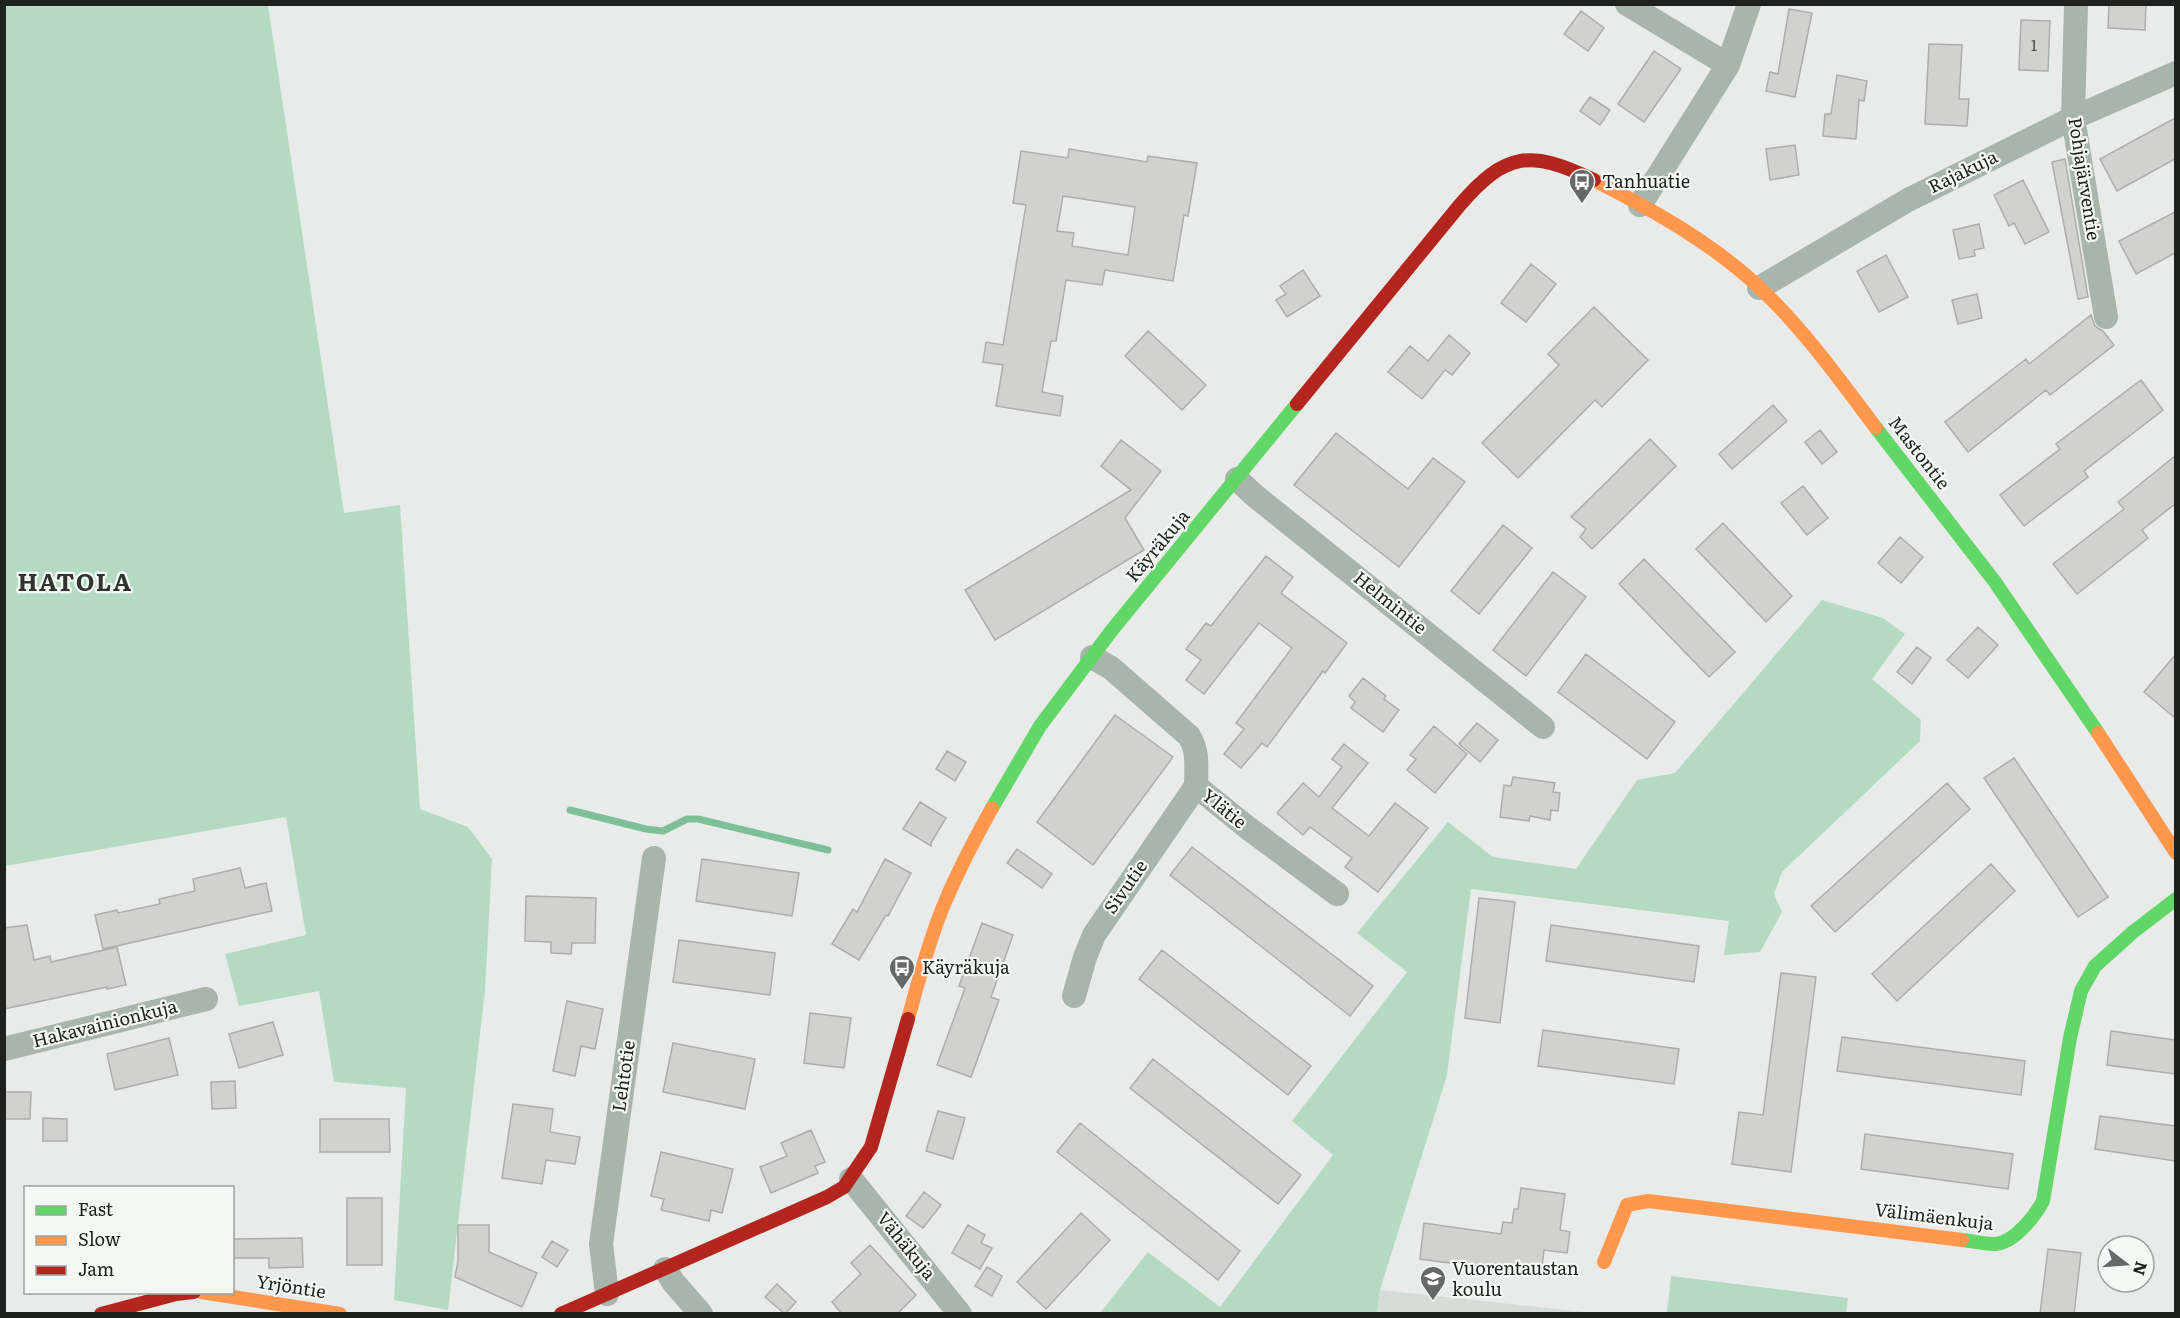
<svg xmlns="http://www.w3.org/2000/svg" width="2180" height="1318" viewBox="0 0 2180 1318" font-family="Literata,serif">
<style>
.built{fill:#d5dcd7}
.green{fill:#b4dbc2}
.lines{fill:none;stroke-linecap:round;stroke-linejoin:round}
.stream{stroke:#7dbf98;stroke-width:7}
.building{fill:#d1d1d0;stroke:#adadac;stroke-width:1.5;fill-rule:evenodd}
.street{stroke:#a8b5ad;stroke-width:24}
.fast{stroke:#63d668;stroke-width:14}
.slow{stroke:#ff974d;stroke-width:14}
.jam{stroke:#b3261e;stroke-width:14}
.labels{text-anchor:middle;stroke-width:4.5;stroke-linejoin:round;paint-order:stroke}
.number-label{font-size:15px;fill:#4d4f4d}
.street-label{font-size:18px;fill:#1f211f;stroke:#f5f9f6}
.poi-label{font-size:18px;fill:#1f211f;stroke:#f5f9f6;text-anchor:start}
.district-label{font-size:24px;font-weight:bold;letter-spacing:1.5px;fill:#303431;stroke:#f5f9f6}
</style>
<rect width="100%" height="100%" fill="#e8ebe9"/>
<path class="built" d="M 1380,1290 L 1593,1313 L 1377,1314 Z"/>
<path class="green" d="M 5,4 L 268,5 L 344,513 L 400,505 L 420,809 L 468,827 L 492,859 L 485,991 L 448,1310 L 394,1300 L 406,1088 L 334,1082 L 319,991 L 239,1006 L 225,954 L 306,935 L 286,817 L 5,866 Z
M 1822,600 L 1883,618 L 1905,634 L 1872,679 L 1921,720 L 1920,741 L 1782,872 L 1774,894 L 1782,912 L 1760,952 L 1724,955 L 1729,921 L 1471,889 L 1447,1075 L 1380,1290 L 1377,1313 L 1100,1313 L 1148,1252 L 1220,1307 L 1333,1155 L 1292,1121 L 1407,972 L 1357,933 L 1448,822 L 1493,857 L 1576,869 L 1637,780 L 1675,773 Z
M 1671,1276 L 1848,1298 L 1846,1313 L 1667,1313 Z"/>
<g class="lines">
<path class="stream" d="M 570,810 L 646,829 L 663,831 L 687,819 L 698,819 L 828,850"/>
</g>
<path class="building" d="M 2109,4 L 2146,4 L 2145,30 L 2108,28 Z
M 1789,9 L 1812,13 L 1795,97 L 1766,91 L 1770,72 L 1778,74 Z
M 1581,11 L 1604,28 L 1588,51 L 1564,34 Z
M 2021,20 L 2050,21 L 2048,71 L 2019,70 Z
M 1929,44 L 1962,45 L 1959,99 L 1969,99 L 1967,126 L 1925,124 Z
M 1654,51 L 1681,69 L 1644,122 L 1618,104 Z
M 1837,75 L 1867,81 L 1864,101 L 1859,100 L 1856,139 L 1823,136 L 1825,114 L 1831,114 Z
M 1590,97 L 1610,110 L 1600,125 L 1580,111 Z
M 2175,118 L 2175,159 L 2117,191 L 2100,159 Z
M 1795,145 L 1799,175 L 1770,180 L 1766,149 Z
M 1069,149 L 1147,162 L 1148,156 L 1197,163 L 1188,216 L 1184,215 L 1173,281 L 1105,270 L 1102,285 L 1066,280 L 1056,341 L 1051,341 L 1042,392 L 1063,396 L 1060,416 L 996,406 L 1003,365 L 983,362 L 986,342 L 1003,345 L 1026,205 L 1013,203 L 1021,151 L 1068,158 ZM 1063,196 L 1135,207 L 1128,255 L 1072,246 L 1074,233 L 1057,231 Z
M 2065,159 L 2088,297 L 2078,299 L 2052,162 Z
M 2023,180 L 2049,232 L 2025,244 L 2014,223 L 2009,226 L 1994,195 Z
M 2175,212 L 2175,253 L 2136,274 L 2119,241 Z
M 1979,224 L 1984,248 L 1974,250 L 1975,256 L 1959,259 L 1953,230 Z
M 1886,255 L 1908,297 L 1879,312 L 1857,271 Z
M 1531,264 L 1556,284 L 1526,322 L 1501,303 Z
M 1303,270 L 1320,296 L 1287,317 L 1276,300 L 1286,294 L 1280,286 Z
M 1977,294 L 1982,318 L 1958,324 L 1952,300 Z
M 1594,307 L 1648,360 L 1602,407 L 1595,400 L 1518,478 L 1482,443 L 1559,365 L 1548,354 Z
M 2091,315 L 2095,326 L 2103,331 L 2114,345 L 2050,395 L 2046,390 L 1968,452 L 1945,422 L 2026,359 L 2029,364 Z
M 1148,331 L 1206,385 L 1182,410 L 1125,356 Z
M 1449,335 L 1470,353 L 1452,375 L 1445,370 L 1422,399 L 1388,372 L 1410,346 L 1428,361 Z
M 2141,380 L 2163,410 L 2084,471 L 2088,477 L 2024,526 L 2000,495 L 2060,449 L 2056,444 Z
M 1773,405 L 1787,421 L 1732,469 L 1719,454 Z
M 1820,430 L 1837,452 L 1822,464 L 1805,442 Z
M 1336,433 L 1408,489 L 1433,458 L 1465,482 L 1399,567 L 1294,485 Z
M 1650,439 L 1676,466 L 1592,549 L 1580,537 L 1586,529 L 1571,517 Z
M 1121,440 L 1161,471 L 1125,518 L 1144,550 L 995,640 L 965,590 L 1131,490 L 1101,466 Z
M 2175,456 L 2175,504 L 2142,530 L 2148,538 L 2077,594 L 2053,564 L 2124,509 L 2118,502 Z
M 1803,486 L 1828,518 L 1807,535 L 1781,503 Z
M 1723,523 L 1792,596 L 1766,622 L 1696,549 Z
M 1503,525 L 1532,548 L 1479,614 L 1451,591 Z
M 1900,537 L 1923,557 L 1901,583 L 1878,563 Z
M 1266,556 L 1293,577 L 1281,593 L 1347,643 L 1325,673 L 1323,671 L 1267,747 L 1262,743 L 1241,768 L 1224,754 L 1244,729 L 1236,723 L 1292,648 L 1259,623 L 1204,694 L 1186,680 L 1201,660 L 1186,649 L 1206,623 L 1211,626 Z
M 1644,559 L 1735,652 L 1709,677 L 1619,584 Z
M 1553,572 L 1586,597 L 1526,676 L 1493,650 Z
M 1978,627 L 1998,645 L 1968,678 L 1947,660 Z
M 1917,647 L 1931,658 L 1912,684 L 1897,672 Z
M 1586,654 L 1675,722 L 1647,759 L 1558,692 Z
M 2175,655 L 2175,718 L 2144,692 Z
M 1363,678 L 1386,696 L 1384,699 L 1399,710 L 1383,732 L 1351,708 L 1355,702 L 1349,696 Z
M 1115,715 L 1173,757 L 1093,865 L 1037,822 Z
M 1477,723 L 1498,740 L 1480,762 L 1459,744 Z
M 1434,726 L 1467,754 L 1435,793 L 1407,770 L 1416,759 L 1410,755 Z
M 1344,744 L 1368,763 L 1332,808 L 1369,836 L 1395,803 L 1428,828 L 1378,892 L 1345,867 L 1352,858 L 1310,827 L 1303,835 L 1277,813 L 1303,783 L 1319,797 L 1342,767 L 1332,759 Z
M 947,751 L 966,762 L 955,781 L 936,769 Z
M 2014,758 L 2108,897 L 2078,917 L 1984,778 Z
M 1513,777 L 1555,783 L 1553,792 L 1560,793 L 1558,811 L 1551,810 L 1550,820 L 1530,816 L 1529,821 L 1500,817 L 1504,785 L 1511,786 Z
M 1947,783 L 1970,809 L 1835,932 L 1811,906 Z
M 920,802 L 946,818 L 931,843 L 931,846 L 903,829 Z
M 1192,847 L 1373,986 L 1350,1016 L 1170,875 Z
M 1017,849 L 1052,874 L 1042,888 L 1007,863 Z
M 702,859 L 799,873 L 792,916 L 696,901 Z
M 885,859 L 911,873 L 888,916 L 886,915 L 859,960 L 832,944 L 853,909 L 857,912 Z
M 1991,864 L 2015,891 L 1897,1001 L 1872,974 Z
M 240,868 L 245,888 L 266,883 L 272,911 L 103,949 L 95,915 L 117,910 L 118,913 L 160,904 L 159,899 L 195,891 L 193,879 Z
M 526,896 L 596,898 L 595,943 L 572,943 L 571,954 L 551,953 L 551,942 L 525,941 Z
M 1479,898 L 1515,902 L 1500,1023 L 1465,1018 Z
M 982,923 L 1013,935 L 991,997 L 999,1000 L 971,1077 L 937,1065 L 965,988 L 959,986 Z
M 27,925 L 34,960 L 50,956 L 51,962 L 117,947 L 126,985 L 107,989 L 107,987 L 4,1009 L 4,928 Z
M 1551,925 L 1699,946 L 1694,982 L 1546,961 Z
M 679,940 L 775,953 L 770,995 L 673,982 Z
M 1162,950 L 1311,1066 L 1288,1095 L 1139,979 Z
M 1781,973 L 1816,977 L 1791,1172 L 1732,1164 L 1739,1112 L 1763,1115 Z
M 567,1001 L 603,1009 L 595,1049 L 581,1046 L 575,1076 L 553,1071 Z
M 810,1013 L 851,1018 L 844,1068 L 804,1063 Z
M 273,1022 L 283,1055 L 239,1068 L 229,1034 Z
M 1543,1030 L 1679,1049 L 1674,1084 L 1538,1066 Z
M 2111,1031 L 2175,1040 L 2175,1074 L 2107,1065 Z
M 1842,1037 L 2025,1061 L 2021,1095 L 1837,1071 Z
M 169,1038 L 178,1075 L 115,1090 L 107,1054 Z
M 673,1043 L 755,1059 L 745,1109 L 663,1092 Z
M 1153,1059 L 1301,1175 L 1278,1204 L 1130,1088 Z
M 235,1081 L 236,1108 L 212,1109 L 211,1082 Z
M 4,1092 L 31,1092 L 30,1119 L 4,1119 Z
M 513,1104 L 553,1109 L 550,1132 L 580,1137 L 575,1164 L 546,1160 L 542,1184 L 502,1178 Z
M 938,1111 L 965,1118 L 953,1159 L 926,1151 Z
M 2100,1116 L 2175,1126 L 2175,1161 L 2095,1149 Z
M 43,1118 L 67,1119 L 67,1141 L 43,1141 Z
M 320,1119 L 389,1119 L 390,1152 L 320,1152 Z
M 1080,1123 L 1240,1251 L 1218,1280 L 1057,1152 Z
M 811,1130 L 825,1162 L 815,1166 L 818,1173 L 771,1193 L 760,1167 L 787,1156 L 781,1143 Z
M 1865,1134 L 2013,1154 L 2008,1189 L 1861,1169 Z
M 661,1152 L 733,1169 L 722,1213 L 711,1210 L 709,1221 L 661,1210 L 664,1199 L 651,1196 Z
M 1521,1188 L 1565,1194 L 1560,1230 L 1570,1232 L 1567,1253 L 1544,1250 L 1541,1275 L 1420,1259 L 1424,1223 L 1501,1234 L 1503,1222 L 1512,1223 L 1514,1209 L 1518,1209 Z
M 924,1192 L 941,1205 L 923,1228 L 906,1216 Z
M 347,1198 L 382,1198 L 382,1265 L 347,1265 Z
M 1081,1213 L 1110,1240 L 1046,1309 L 1017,1282 Z
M 458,1225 L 489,1225 L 489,1252 L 537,1273 L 522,1307 L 455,1277 L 458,1261 Z
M 968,1225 L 985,1235 L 981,1243 L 992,1248 L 980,1269 L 952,1253 Z
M 302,1238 L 303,1267 L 269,1268 L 269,1258 L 232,1258 L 232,1239 Z
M 552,1241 L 568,1250 L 557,1267 L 542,1257 Z
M 870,1245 L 916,1295 L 897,1314 L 842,1314 L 832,1302 L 861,1274 L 851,1263 Z
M 2048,1249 L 2081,1253 L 2074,1314 L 2040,1314 Z
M 987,1267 L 1002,1276 L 992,1296 L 975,1286 Z
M 777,1284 L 796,1302 L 785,1314 L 765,1297 Z"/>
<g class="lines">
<path class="street" d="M 1627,4 L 1728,65
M 2076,4 L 2073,118 L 2106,317
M 1640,205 L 1728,65 L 1749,4
M 1759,288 L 1908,200 L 2073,118 L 2176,73
M 1237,479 L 1254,495 L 1543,727
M 1092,657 L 1111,668 L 1189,736 C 1199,752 1196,768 1196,786 L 1248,828 L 1337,894
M 1074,996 L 1085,957 L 1094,935 L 1196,786
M 4,1049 L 206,999
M 851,1179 L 960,1314
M 665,1269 L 674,1283 L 701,1314
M 607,1294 L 601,1244 L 654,858"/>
<path class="fast" d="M 1876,428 L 1995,582 L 2098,733
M 992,808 L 1040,726 L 1112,630 L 1297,404
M 1962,1240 C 1973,1241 1984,1244 1995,1244 C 2014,1243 2035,1216 2043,1201 L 2070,1038 L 2081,991 L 2095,966 L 2133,932 L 2176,899"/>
<path class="slow" d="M 1594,180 C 1653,210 1714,244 1762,290 C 1805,331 1840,380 1876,428
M 2098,733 L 2176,853
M 908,1019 C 918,983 927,947 941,912 C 955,876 973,842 992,808
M 1604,1262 L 1627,1205 L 1648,1201 L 1962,1240
M 201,1292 L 340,1314"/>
<path class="jam" d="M 1297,404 L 1459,206 C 1505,152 1530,149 1594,180
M 101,1314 L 176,1294 L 194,1292
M 561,1314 L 827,1197 L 844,1187 L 871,1147 L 908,1019"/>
</g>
<defs>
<symbol id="bus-pin" viewBox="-11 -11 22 30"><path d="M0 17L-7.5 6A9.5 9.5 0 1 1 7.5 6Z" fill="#656866" stroke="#f5f9f6"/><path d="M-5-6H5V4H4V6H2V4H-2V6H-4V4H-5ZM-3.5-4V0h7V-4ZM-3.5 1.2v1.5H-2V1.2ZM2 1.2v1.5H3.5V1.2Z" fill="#fff"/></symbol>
<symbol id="school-pin" viewBox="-11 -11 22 30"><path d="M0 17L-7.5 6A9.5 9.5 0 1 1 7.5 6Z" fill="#656866" stroke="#f5f9f6"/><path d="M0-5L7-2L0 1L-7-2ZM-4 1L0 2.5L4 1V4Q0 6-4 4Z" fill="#fff"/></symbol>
</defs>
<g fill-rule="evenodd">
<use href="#bus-pin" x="1567" y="167" width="30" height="40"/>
<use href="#bus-pin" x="887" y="953" width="30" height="40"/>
<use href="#school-pin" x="1418" y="1264" width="30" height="40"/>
</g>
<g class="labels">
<g class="number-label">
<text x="2034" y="51">1</text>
</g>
<g class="street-label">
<text transform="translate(1963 172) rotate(-26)" y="6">Rajakuja</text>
<text transform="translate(2084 179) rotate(81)" y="6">Pohjajärventie</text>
<text transform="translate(1919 453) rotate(52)" y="6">Mastontie</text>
<text transform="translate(1158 546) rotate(-50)" y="6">Käyräkuja</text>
<text transform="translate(1390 603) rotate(39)" y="6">Helmintie</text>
<text transform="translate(1224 809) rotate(39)" y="6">Ylätie</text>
<text transform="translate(1126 887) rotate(-55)" y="6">Sivutie</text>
<text transform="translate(105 1024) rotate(-14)" y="6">Hakavainionkuja</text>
<text transform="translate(624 1076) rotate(-82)" y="6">Lehtotie</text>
<text transform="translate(1934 1217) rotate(7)" y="6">Välimäenkuja</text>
<text transform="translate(906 1246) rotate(51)" y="6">Vähäkuja</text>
<text transform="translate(291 1287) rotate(9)" y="6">Yrjöntie</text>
</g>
<g class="poi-label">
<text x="1602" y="188">Tanhuatie</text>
<text x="922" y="974">Käyräkuja</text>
<text x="1452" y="1275">Vuorentaustan<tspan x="1452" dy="21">koulu</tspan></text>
</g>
<g class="district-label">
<text x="75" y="591">HATOLA</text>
</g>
</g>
<rect width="2180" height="1318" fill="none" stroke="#1f211f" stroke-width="12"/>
<rect x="24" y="1186" width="210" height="108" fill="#f5f9f6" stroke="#9fa3a0" stroke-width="1.5"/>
<rect x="36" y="1206" width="30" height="9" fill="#63d668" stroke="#9fa3a0" stroke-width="1.5"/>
<text x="78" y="1216" font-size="18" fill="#1f211f">Fast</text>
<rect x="36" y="1236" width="30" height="9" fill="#ff974d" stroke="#9fa3a0" stroke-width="1.5"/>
<text x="78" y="1246" font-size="18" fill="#1f211f">Slow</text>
<rect x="36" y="1266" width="30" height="9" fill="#b3261e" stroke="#9fa3a0" stroke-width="1.5"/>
<text x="78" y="1276" font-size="18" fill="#1f211f">Jam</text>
<g transform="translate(2126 1264) rotate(107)"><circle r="28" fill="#f5f9f6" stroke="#9fa3a0" stroke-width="1.5"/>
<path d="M0-4.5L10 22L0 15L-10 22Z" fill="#656866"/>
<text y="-9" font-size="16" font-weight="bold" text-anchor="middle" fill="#1f211f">N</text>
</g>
</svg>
